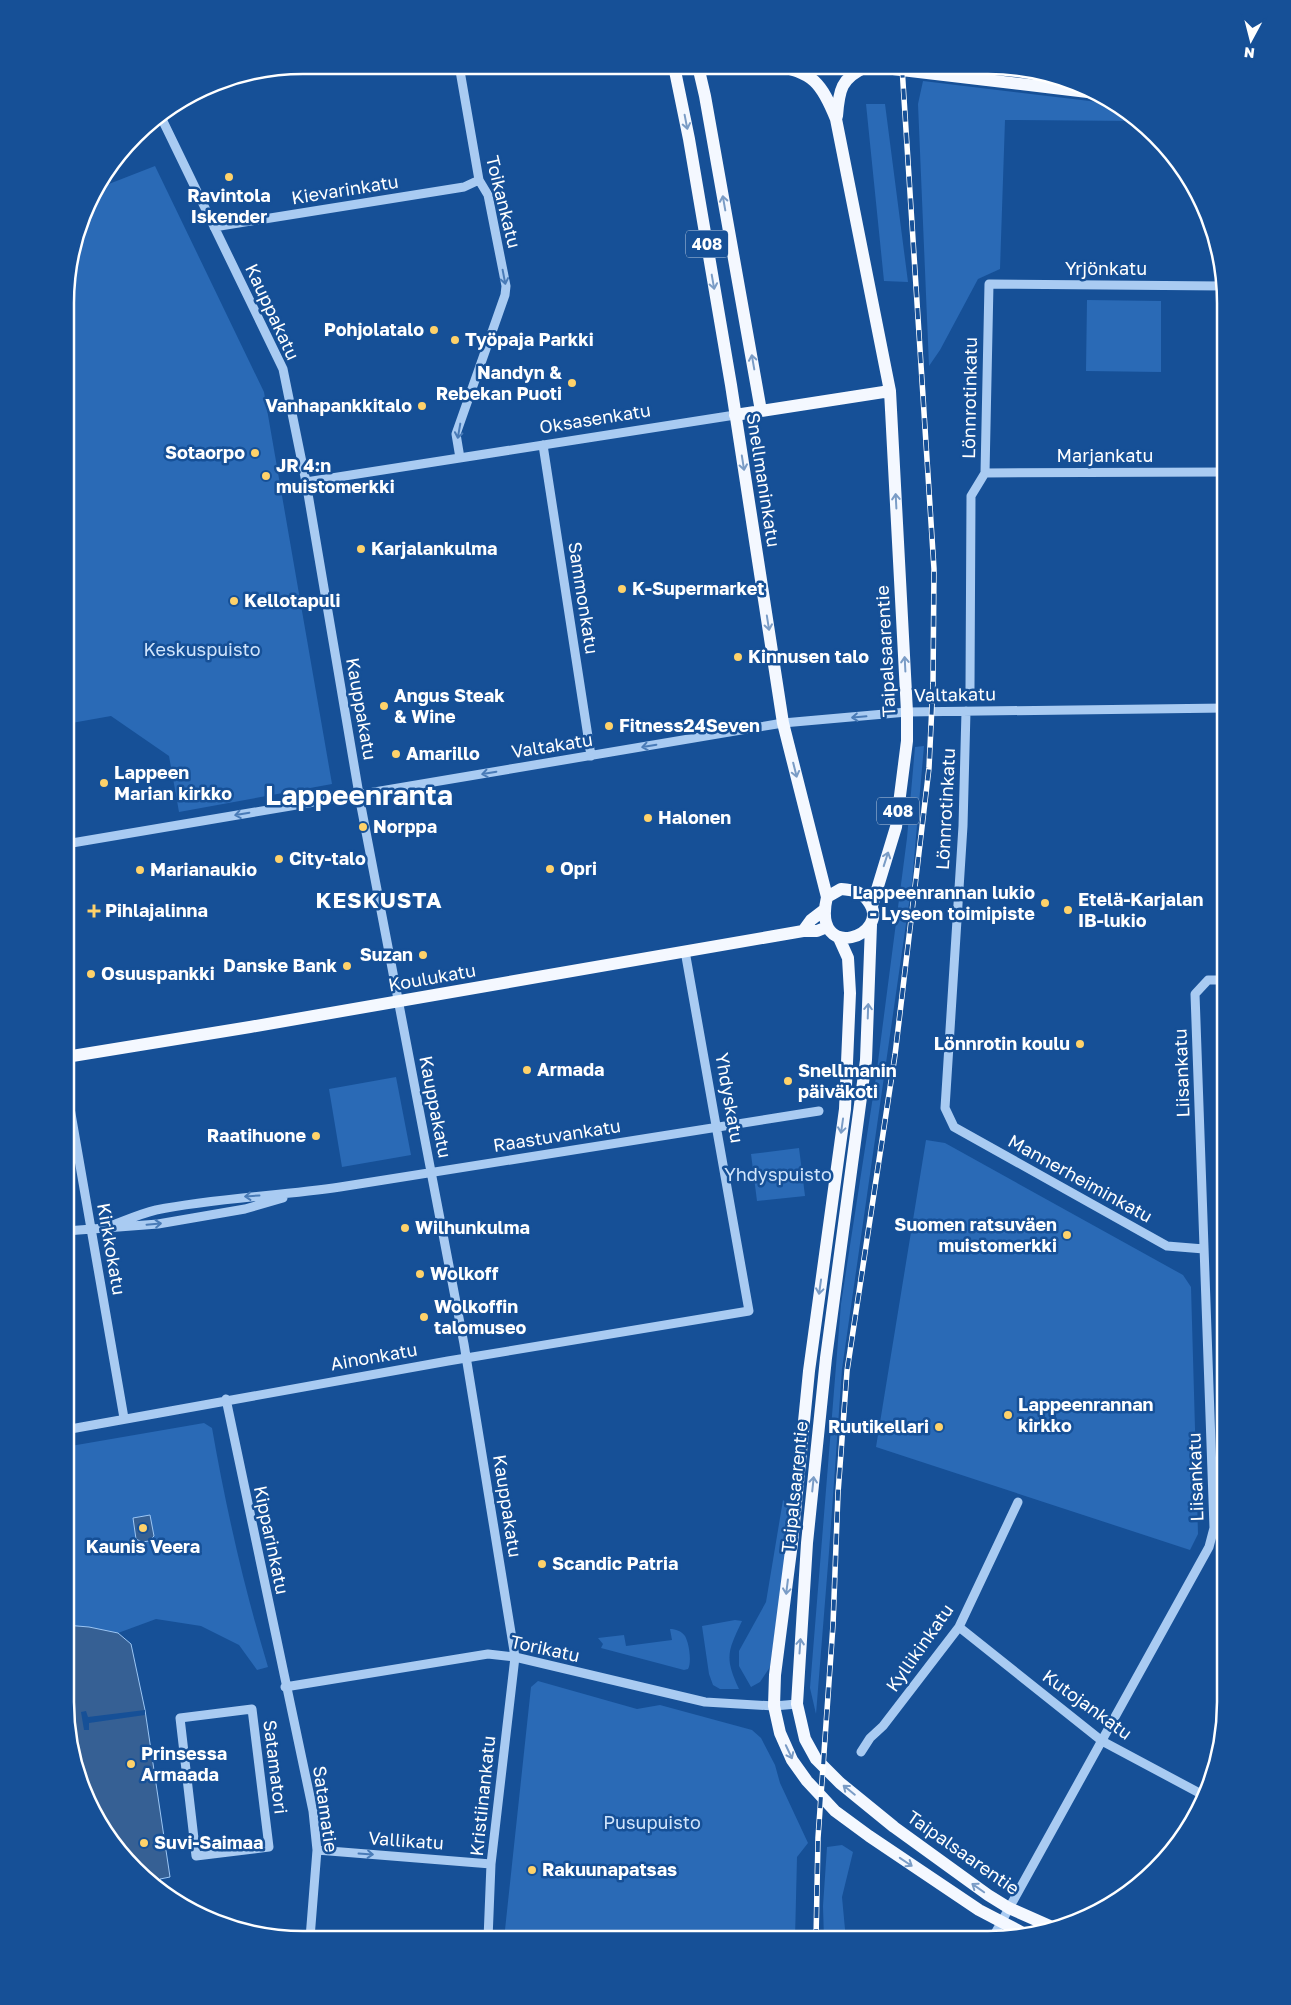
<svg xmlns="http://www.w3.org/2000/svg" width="1291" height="2005" viewBox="0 0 1291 2005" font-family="'Golos Text',sans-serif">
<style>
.green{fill:#2a6ab6}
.water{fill:#366094;stroke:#9cc6f4}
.pier{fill:#165097}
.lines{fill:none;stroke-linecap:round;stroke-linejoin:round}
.minor{stroke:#a9cbf2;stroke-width:9}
.major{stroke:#f4f8ff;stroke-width:12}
.rail-casing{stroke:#fff;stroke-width:5.5}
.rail{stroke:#165097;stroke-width:4;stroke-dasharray:11;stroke-linecap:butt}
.oneway{stroke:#7a9cc6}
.oneway2{stroke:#497bb7}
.poi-dot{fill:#ffd26a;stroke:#165097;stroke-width:2}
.labels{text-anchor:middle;stroke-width:5;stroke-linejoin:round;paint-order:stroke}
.shield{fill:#165097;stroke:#b9cae0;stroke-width:1}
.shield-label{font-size:16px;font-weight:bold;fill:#fff}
.street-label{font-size:18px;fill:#fff;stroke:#165097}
.poi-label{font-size:18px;font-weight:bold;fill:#fff;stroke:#165097;text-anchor:start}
.park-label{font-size:18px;fill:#d1e5fc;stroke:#165097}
.district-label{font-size:22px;font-weight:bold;letter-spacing:1px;fill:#fff;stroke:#165097}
.town-label{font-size:28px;font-weight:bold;fill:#fff;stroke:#165097}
.rim{fill:none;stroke:#fff;stroke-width:2.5}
</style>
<rect width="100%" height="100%" fill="#165097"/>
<path class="green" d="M 923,81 L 1115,104 L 1133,114 L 1140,121 L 1005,120 L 1000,269 L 978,279 L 940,350 L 929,366 L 918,104 Z
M 866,104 L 885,104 L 908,282 L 884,281 Z
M 155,166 L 264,392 L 332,784 L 179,812 L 169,756 L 111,716 L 66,724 L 67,272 L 90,197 L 96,189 Z
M 1087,300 L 1161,301 L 1161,372 L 1086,371 Z
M 924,746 L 912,882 L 842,1369 L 829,1552 L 816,1714 L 810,1688 L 841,1304 L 876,1077 L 907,838 L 915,747 Z
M 396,1077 L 411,1155 L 342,1167 L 329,1089 Z
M 926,1140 L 945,1143 L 1183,1275 L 1191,1287 L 1198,1534 L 1190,1550 L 876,1447 Z
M 799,1148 L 805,1196 L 757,1201 L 751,1154 Z
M 204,1423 L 212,1428 C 226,1508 244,1588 268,1667 L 257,1670 L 239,1645 L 201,1626 L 156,1619 L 118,1633 L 89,1627 L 65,1625 L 65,1447 Z
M 783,1500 L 792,1509 L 770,1667 L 760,1682 L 751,1687 L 739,1666 L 739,1651 L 766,1602 Z
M 735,1620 L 742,1621 C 728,1651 724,1657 739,1689 L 720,1689 L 713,1685 L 709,1674 L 702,1626 Z
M 670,1629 C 676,1629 681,1631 685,1636 C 689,1643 692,1662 688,1669 L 684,1670 L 601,1648 L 603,1644 L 598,1638 L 624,1635 L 626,1646 L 672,1640 Z
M 538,1681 L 637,1709 L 660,1705 L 752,1730 L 761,1738 L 775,1765 L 780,1783 L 808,1843 L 797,1857 L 795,1939 L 504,1939 L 531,1687 Z
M 842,1845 L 853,1852 L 842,1897 L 846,1940 L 824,1940 L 823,1906 L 827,1847 Z"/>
<path class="water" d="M 150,1515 L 154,1536 L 149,1541 L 142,1542 L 136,1539 L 133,1518 Z
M 65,1625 L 89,1627 L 118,1633 L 131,1644 L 145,1710 L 170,1877 L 160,1879 L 162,1893 L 114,1847 L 83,1794 L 65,1703 Z"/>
<path class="pier" d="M 145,1710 L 145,1715 L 89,1723 L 89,1730 L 84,1730 L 81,1712 L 86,1711 L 88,1717 Z"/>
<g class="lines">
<path class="minor" d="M 459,65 L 479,180 L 488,195 L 506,286 L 505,295 L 456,434 L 460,458
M 160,115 L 283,369 L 306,482 L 361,806 L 464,1344 L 515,1657 L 491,1864 L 488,1939
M 214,227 L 464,187 L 479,180
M 543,445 L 591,756
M 985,473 L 1226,472
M 306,482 L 735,415
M 970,688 L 971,496 L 985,473 L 989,284 L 1223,286
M 966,711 L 963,826 L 945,1108 L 954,1127 L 1167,1246 L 1204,1249
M 66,844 L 783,723 L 907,712 L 1226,708
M 66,1085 L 124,1418
M 105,1228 C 122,1222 139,1214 156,1210 C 217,1198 279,1196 340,1187 L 819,1111
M 66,1231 L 158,1224 L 245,1209 L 283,1198
M 226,1399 L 313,1811 L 317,1850 L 310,1938
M 65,1430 L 448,1361 L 749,1311 L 685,951
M 959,1627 L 1102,1741 L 1205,1796
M 285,1687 L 488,1654 L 515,1657 L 705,1702 L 774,1706 L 797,1704
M 252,1709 L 269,1847 L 196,1856 L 180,1718 Z
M 861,1752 L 870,1738 L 883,1726 L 959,1627 L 1018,1502
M 317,1850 L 491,1864
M 992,1939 L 1209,1547 L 1214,1528 L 1195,994 L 1208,980 L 1226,980"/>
<path class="major" d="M 674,66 L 689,139 L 731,385 L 783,723 L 827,897
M 698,66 L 705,96 L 761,411
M 774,66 C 813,71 822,84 836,119 L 890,391 L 907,712 L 907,741 L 896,827 L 872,906
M 876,67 L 1096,93
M 837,116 C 839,90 841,78 866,67
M 735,415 L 890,391
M 841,889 C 853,890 861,891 868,901 C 894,935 811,965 827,897 Z
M 871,925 L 866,1060 L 826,1358 L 807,1543 L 797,1704 L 805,1739 L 816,1759 L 840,1783 L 894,1827 L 988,1895 L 1009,1908 L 1052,1927
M 803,931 L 811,920 L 824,910
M 839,938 L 848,958 L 850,993 L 845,1109 L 809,1371 L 792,1543 L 775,1675 L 774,1706 L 780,1733 L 792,1760 L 807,1781 L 835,1811 L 869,1836 L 979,1910 L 1023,1933
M 66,1057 L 250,1027 L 803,931 L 817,931 L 827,927"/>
<defs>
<path id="rail" d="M 816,1940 L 818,1838 L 833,1625 L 838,1493 L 847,1371 L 895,1055 L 929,768 L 933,684 L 934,569 L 902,67"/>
</defs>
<use href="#rail" class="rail-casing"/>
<use href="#rail" class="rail"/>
</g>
<defs><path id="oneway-shaft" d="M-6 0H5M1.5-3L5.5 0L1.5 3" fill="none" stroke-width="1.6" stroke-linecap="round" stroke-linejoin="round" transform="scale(1.25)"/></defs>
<g class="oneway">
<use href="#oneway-shaft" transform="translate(686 122) rotate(79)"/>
<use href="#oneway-shaft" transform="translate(724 203) rotate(-100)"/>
<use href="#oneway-shaft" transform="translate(713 282) rotate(80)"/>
<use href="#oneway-shaft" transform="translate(753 362) rotate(-100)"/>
<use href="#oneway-shaft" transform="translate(743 463) rotate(81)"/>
<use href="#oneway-shaft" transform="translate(896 501) rotate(-93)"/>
<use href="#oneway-shaft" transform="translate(768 623) rotate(81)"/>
<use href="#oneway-shaft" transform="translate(905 664) rotate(-93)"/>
<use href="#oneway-shaft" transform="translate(795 770) rotate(76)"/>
<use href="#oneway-shaft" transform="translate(886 859) rotate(-72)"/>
<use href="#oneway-shaft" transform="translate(868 1011) rotate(-88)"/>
<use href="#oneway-shaft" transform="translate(842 1126) rotate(98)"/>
<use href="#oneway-shaft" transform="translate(820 1287) rotate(98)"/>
<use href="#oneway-shaft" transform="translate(813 1484) rotate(-84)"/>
<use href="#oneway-shaft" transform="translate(787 1587) rotate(97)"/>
<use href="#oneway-shaft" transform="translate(800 1646) rotate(-86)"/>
<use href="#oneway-shaft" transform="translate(789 1752) rotate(65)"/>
<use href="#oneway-shaft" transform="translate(849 1790) rotate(-141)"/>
<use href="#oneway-shaft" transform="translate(906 1862) rotate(34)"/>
<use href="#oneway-shaft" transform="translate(978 1888) rotate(-145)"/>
</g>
<g class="oneway2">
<use href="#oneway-shaft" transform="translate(504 277) rotate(79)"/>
<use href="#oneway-shaft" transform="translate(459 431) rotate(100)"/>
<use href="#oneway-shaft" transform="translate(859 717) rotate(175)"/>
<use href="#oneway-shaft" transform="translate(649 746) rotate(170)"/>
<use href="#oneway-shaft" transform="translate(489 773) rotate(170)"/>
<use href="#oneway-shaft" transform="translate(242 814) rotate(170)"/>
<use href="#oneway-shaft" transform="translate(252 1196) rotate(176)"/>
<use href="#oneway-shaft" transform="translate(154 1224) rotate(-5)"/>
<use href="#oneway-shaft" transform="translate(366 1854) rotate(4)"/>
</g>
<g class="poi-dot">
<circle cx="229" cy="177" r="5"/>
<circle cx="434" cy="330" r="5"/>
<circle cx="455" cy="340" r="5"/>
<circle cx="572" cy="383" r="5"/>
<circle cx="422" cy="406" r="5"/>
<circle cx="255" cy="453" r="5"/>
<circle cx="266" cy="476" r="5"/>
<circle cx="361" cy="549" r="5"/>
<circle cx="622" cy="589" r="5"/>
<circle cx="234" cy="601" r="5"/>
<circle cx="738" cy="657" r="5"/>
<circle cx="384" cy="706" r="5"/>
<circle cx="609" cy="726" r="5"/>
<circle cx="396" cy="754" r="5"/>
<circle cx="104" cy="783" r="5"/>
<circle cx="648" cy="818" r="5"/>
<circle cx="363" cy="827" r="5"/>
<circle cx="279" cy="859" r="5"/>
<circle cx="550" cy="869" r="5"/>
<circle cx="140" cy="870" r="5"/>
<circle cx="1045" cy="903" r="5"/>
<circle cx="1068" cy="910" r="5"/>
<path d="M91.5 903.5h5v5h5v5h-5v5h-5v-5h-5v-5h5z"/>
<circle cx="423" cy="955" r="5"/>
<circle cx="347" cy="966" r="5"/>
<circle cx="91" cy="974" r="5"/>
<circle cx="1080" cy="1044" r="5"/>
<circle cx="527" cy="1070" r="5"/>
<circle cx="788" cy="1081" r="5"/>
<circle cx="316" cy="1136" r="5"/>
<circle cx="405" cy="1228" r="5"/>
<circle cx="1067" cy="1235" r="5"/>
<circle cx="420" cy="1274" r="5"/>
<circle cx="424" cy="1317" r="5"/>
<circle cx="1008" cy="1415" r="5"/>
<circle cx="939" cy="1427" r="5"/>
<circle cx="143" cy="1528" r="5"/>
<circle cx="542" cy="1564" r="5"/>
<circle cx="131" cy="1764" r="5"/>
<circle cx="144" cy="1843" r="5"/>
<circle cx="532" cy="1870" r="5"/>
</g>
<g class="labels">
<g class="shield">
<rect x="686" y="230.5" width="42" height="27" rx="4"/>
<rect x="877" y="797.5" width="42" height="27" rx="4"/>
</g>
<g class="shield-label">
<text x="707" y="250">408</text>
<text x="898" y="817">408</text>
</g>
<g class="street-label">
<text transform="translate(345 190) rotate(-9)" y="6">Kievarinkatu</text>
<text transform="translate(503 202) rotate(76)" y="6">Toikankatu</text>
<text x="1106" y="275">Yrjönkatu</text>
<text transform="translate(272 312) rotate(65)" y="6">Kauppakatu</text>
<text transform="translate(970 398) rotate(-89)" y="6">Lönnrotinkatu</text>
<text transform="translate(595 419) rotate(-9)" y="6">Oksasenkatu</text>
<text x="1105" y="462">Marjankatu</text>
<text transform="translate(763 480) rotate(81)" y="6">Snellmaninkatu</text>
<text transform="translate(583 598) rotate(81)" y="6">Sammonkatu</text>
<text transform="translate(886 651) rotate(-93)" y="6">Taipalsaarentie</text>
<text transform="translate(955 695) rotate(-1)" y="6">Valtakatu</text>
<text transform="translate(361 709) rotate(80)" y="6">Kauppakatu</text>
<text transform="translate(552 746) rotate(-9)" y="6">Valtakatu</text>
<text transform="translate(946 809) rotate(-87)" y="6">Lönnrotinkatu</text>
<text transform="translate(432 978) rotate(-10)" y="6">Koulukatu</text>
<text transform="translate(1182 1073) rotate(-92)" y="6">Liisankatu</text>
<text transform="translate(729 1098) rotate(80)" y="6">Yhdyskatu</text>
<text transform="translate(435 1107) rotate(79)" y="6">Kauppakatu</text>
<text transform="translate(557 1136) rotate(-9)" y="6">Raastuvankatu</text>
<text transform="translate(1080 1179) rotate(29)" y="6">Mannerheiminkatu</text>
<text transform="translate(111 1249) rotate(80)" y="6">Kirkkokatu</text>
<text transform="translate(374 1357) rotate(-10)" y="6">Ainonkatu</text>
<text transform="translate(1196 1477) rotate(-92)" y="6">Liisankatu</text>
<text transform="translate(795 1487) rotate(-84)" y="6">Taipalsaarentie</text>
<text transform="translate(507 1506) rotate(81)" y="6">Kauppakatu</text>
<text transform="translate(271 1540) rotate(78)" y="6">Kipparinkatu</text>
<text transform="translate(920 1648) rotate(-55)" y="6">Kyllikinkatu</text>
<text transform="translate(545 1649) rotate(12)" y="6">Torikatu</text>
<text transform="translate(1087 1705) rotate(36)" y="6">Kutojankatu</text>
<text transform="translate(275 1767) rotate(83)" y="6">Satamatori</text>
<text transform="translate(483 1796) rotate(-84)" y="6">Kristiinankatu</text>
<text transform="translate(325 1809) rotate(82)" y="6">Satamatie</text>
<text transform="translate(406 1841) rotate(4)" y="6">Vallikatu</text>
<text transform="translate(963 1853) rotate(35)" y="6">Taipalsaarentie</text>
</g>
<g class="poi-label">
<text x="229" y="202" text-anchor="middle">Ravintola<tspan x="229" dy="21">Iskender</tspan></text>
<text x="424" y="336" text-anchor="end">Pohjolatalo</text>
<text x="465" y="346">Työpaja Parkki</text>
<text x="562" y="379" text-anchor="end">Nandyn &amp;<tspan x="562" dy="21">Rebekan Puoti</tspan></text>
<text x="412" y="412" text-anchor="end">Vanhapankkitalo</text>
<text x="245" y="459" text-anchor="end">Sotaorpo</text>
<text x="276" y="472">JR 4:n<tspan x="276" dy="21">muistomerkki</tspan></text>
<text x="371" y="555">Karjalankulma</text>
<text x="632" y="595">K-Supermarket</text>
<text x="244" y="607">Kellotapuli</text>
<text x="748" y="663">Kinnusen talo</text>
<text x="394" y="702">Angus Steak<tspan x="394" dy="21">&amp; Wine</tspan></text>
<text x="619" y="732">Fitness24Seven</text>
<text x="406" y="760">Amarillo</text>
<text x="114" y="779">Lappeen<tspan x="114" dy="21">Marian kirkko</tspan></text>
<text x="658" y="824">Halonen</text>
<text x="373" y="833">Norppa</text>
<text x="289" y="865">City-talo</text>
<text x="560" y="875">Opri</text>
<text x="150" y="876">Marianaukio</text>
<text x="1035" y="899" text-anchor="end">Lappeenrannan lukio<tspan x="1035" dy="21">- Lyseon toimipiste</tspan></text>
<text x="1078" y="906">Etelä-Karjalan<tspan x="1078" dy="21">IB-lukio</tspan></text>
<text x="105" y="917">Pihlajalinna</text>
<text x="413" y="961" text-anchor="end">Suzan</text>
<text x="337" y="972" text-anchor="end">Danske Bank</text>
<text x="101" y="980">Osuuspankki</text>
<text x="1070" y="1050" text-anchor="end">Lönnrotin koulu</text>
<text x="537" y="1076">Armada</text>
<text x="798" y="1077">Snellmanin<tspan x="798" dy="21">päiväkoti</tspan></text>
<text x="306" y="1142" text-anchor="end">Raatihuone</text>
<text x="1057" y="1231" text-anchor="end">Suomen ratsuväen<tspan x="1057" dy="21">muistomerkki</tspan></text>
<text x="415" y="1234">Wilhunkulma</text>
<text x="430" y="1280">Wolkoff</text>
<text x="434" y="1313">Wolkoffin<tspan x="434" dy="21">talomuseo</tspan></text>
<text x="1018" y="1411">Lappeenrannan<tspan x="1018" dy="21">kirkko</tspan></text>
<text x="929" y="1433" text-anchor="end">Ruutikellari</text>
<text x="143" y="1553" text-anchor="middle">Kaunis Veera</text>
<text x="552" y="1570">Scandic Patria</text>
<text x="141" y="1760">Prinsessa<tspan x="141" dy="21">Armaada</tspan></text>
<text x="154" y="1849">Suvi-Saimaa</text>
<text x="542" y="1876">Rakuunapatsas</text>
</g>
<g class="park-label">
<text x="202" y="656">Keskuspuisto</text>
<text x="778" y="1181">Yhdyspuisto</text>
<text x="652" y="1829">Pusupuisto</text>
</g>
<g class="district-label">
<text x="379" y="908">KESKUSTA</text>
</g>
<g class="town-label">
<text x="359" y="805">Lappeenranta</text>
</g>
</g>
<path d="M0 0H1291V2005H0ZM303 74H988A229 229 0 0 1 1217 303V1702A229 229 0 0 1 988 1931H303A229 229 0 0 1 74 1702V303A229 229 0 0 1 303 74Z" fill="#165097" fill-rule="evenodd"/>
<path class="rim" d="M303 74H988A229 229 0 0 1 1217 303V1702A229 229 0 0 1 988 1931H303A229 229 0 0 1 74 1702V303A229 229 0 0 1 303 74Z"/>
<g transform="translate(1251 40) rotate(187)" stroke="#165097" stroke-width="4" paint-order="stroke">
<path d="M0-4L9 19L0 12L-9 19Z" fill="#ffffff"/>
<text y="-8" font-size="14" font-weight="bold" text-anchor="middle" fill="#ffffff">N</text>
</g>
</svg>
